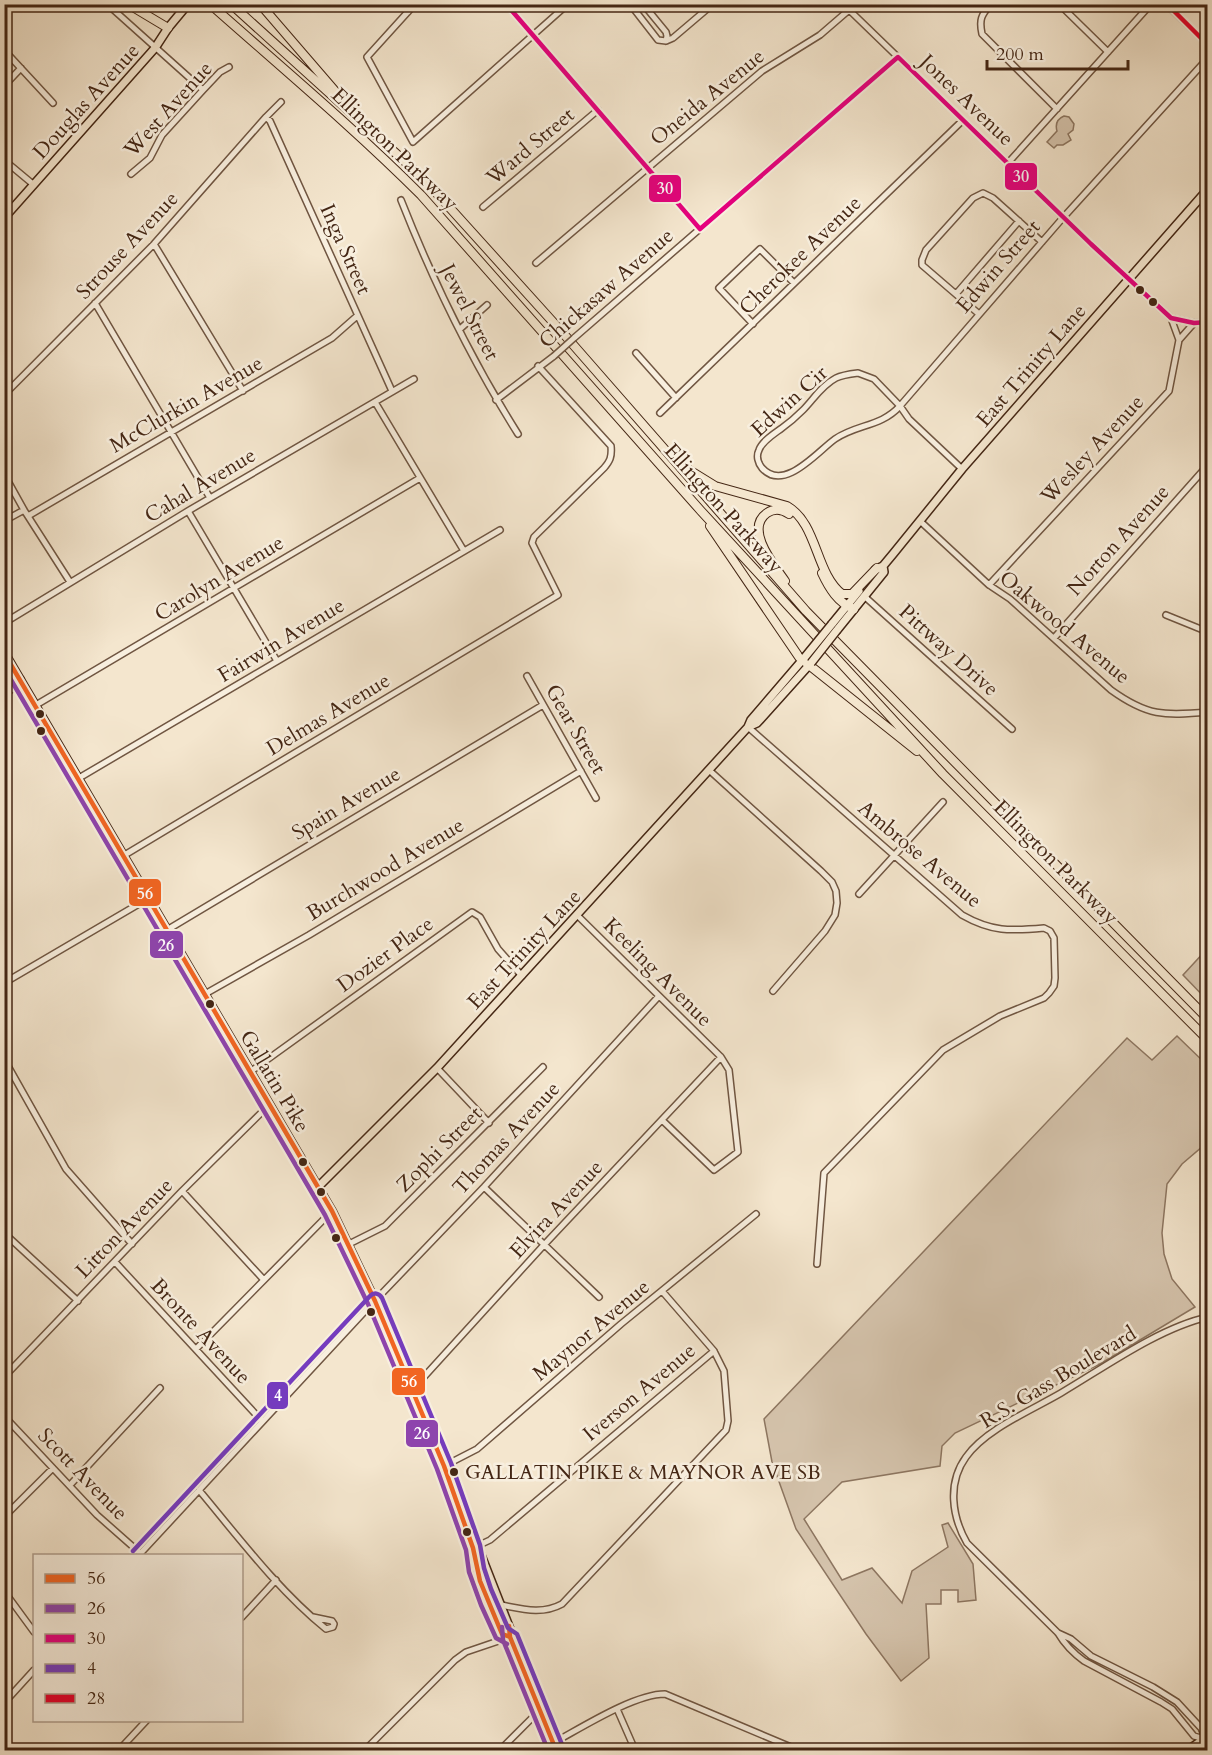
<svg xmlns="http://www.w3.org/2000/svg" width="1212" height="1755" viewBox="0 0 1212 1755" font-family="Cardo,serif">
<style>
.green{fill:#d6c5ae;stroke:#8d7661;stroke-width:1.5}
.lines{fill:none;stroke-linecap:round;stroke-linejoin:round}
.minor-casing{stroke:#705642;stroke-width:8}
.major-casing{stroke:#442614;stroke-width:10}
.highway-casing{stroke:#442614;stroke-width:10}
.minor{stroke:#f8efdf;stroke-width:5}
.major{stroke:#f4e6ce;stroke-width:7}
.highway{stroke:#f4e6ce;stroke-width:8}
.minor-bridge-casing{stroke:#705642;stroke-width:8;stroke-linecap:butt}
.major-bridge-casing{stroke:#442614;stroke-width:10;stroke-linecap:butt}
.minor-bridge{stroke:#f8efdf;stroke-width:5}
.major-bridge{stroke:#f4e6ce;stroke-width:7}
.bus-1-casing{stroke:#f8efdf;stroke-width:9}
.bus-2-casing{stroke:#f8efdf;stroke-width:9}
.bus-3-casing{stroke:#f8efdf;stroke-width:9}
.bus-4-casing{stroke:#f8efdf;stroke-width:9}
.bus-5-casing{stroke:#f8efdf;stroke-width:9}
.bus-1{stroke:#f26522;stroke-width:4.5}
.bus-2{stroke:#8e44ad;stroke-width:4.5}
.bus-3{stroke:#e5007d;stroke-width:4.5}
.bus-4{stroke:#753cbe;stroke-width:4.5}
.bus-5{stroke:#e4002b;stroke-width:4.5}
.bus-dot{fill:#442614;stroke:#f8efdf;stroke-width:2}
.labels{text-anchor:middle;stroke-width:5;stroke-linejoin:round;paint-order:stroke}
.bus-label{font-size:20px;fill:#442614;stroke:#f8efdf;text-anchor:start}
.street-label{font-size:21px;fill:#442614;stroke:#f8efdf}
.line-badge{stroke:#f8efdf;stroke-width:2}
.badge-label{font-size:16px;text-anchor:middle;font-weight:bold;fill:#fff}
</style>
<rect width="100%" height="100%" fill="#f4e6ce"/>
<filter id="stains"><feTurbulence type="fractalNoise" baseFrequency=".00333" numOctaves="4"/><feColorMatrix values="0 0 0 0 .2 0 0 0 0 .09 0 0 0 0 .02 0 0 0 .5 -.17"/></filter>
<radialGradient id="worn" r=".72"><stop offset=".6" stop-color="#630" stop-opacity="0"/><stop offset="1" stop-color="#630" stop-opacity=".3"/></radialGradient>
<path class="green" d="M 1064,116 L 1069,117 L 1074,124 L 1073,130 L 1068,134 L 1071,140 L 1063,145 L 1057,145 L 1054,148 L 1047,142 L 1057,131 C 1055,124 1057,119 1064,116 Z
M 1207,949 L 1207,1000 L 1183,975 Z
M 1177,1036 L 1207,1065 L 1207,1145 L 1202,1147 L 1182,1164 L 1167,1184 L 1162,1233 L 1164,1254 L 1172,1279 L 1195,1307 L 1100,1364 L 955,1433 L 942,1446 L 940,1466 L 842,1482 L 804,1519 L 842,1580 L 872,1568 L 902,1603 L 912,1571 L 948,1547 L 942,1525 L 948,1523 L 973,1564 L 976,1600 L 958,1602 L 958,1590 L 941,1590 L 941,1604 L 926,1604 L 929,1658 L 901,1681 L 866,1634 L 796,1529 L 772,1462 L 764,1419 L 1127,1038 L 1152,1060 Z"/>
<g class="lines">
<defs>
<path id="minor" d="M 107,4 L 203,90
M 401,4 L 408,12
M 415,4 L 367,57 L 413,142 L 568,4
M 506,4 L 700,229
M 630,4 L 658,40 L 666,41
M 643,4 L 666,32 L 667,36 L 666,41
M 843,4 L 1091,244 L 1171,318 L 1194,323 L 1208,322
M 991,4 C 981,15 979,20 982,34 L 1057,109
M 1059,4 L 1108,52
M 1166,4 L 1208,45
M 666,41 L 673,38 L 713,4
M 4,50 L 53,103
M 4,86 L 21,68
M 266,117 L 281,102
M 4,160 L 34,185
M 1008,163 L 1151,4
M 131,174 L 150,158 L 162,135 L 203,90 L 220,72 L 229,67
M 401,200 C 433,281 472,361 518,434
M 483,207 L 598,110
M 154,244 L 243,391
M 536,263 L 762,71 L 820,35 L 849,10
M 956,294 L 1019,221
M 95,303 L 210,498
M 979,314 L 922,265 L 922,260 L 926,250 L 973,198 L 983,193 L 993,198 L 1042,242
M 753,324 L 719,288 L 760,249 L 794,283
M 460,329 L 487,305
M 574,338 L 898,57
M 1179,340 L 1194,323
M 636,353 L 676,398
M 858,373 L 874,379 L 900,406 C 881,427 857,424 835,439 C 818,451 784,493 762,468 C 758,463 756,456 759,450 C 762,441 774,434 782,428 C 789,423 796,417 803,410 C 813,400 822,385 836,378 C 842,375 850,374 858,373 Z
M 4,395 L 154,244 L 266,117 L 270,121 L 392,391
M 496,400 L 554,356
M 375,402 L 464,551
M 660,413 L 963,120
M 962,469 L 909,419 L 900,406 L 1061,220 L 1208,58
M 4,474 L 24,510 L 70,582
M 188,511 L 277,661
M 28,516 L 332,338 L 357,316
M 4,521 L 24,510
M 920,521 L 989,585 L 1010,599 L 1111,690 C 1147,716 1164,716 1208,712
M 989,585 L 1169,391 L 1179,340 L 1171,318
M 864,596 L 1012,729
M 1166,615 L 1208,632
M 4,623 L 188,511 L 414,379
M 1054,638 L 1208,465
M 527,676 L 596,798
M 4,697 L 21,679
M 36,705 L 420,478
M 748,727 L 962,915 C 992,932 1010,931 1044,928 L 1050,931 L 1054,938 L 1055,978 L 1054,986 L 1049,993 L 1044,998 L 1000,1016 L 943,1050 L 824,1173 L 817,1264
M 709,770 L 821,871 L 832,882 L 836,891 L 837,903 L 835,915 L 825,931 L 773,991
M 79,778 L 500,530
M 123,856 L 558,595 L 532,543 L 534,537 L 604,468 C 610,461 612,457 611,446 L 538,366
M 859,894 L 943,802
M 167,930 L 543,705
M 4,983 L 149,898
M 205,994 L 309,935 L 581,771
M 4,1059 L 66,1169 L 132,1244
M 437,1068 L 489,1123
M 250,1072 L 472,912 L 480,917 L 498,949 L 522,976
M 662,1120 L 714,1170 L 738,1152 L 729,1070 L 721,1057
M 484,1187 L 599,1297
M 182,1191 L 264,1280
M 4,1233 L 78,1301
M 349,1244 L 385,1226 L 543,1067
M 115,1262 L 262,1421
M 196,1349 L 332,1211
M 4,1377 L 182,1191 L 263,1111 L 271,1106
M 412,1390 L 543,1246 L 721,1057 L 578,916
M 4,1416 L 97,1515 L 140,1553
M 444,1466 L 477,1449 L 621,1324 L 756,1214
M 70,1485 L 160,1388
M 199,1490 C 239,1538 278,1590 326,1629 L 333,1627 L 334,1624 L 332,1621 L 313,1617
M 4,1517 L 53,1468
M 473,1548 L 490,1540 L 714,1351
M 138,1556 L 366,1310 L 484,1187 L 659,996
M 4,1591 L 34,1632
M 501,1605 C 522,1609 542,1615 562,1604 L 726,1430 L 728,1421 L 724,1371 L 714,1351 L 662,1291
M 242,1617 L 276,1580
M 1058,1633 L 1071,1639 L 1091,1656 L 1153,1687 L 1177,1702 L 1201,1728 L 1208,1743
M 4,1703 L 34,1670
M 617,1709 L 635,1750
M 1204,1739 L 1194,1736 L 1172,1709 L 1161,1702 L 1084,1661 C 1073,1653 1065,1645 1058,1633 L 967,1543 C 952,1517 947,1483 966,1457 C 986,1429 1032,1410 1061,1393 C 1105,1367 1159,1328 1208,1317
M 553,1743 C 581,1728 634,1694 665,1694 L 798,1750
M 119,1750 L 147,1720
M 365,1750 L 455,1660 L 466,1652 L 510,1637
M 500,1750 L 539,1711"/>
<path id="major" d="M 4,218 L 155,48 L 168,28 L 188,4
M 875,570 L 883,566 L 893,554 L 962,469 L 1208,189
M 832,624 L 859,591
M 837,630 L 884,572 L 883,566
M 4,652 L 332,1211 L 375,1301 L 444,1466 L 473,1548 C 474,1577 491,1607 502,1634 L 510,1637
M 748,727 L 757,723 L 811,663
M 318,1187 L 437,1068 L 748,727 L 751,720 L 805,657
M 473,1548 L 481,1555 L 510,1629 L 510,1637 L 556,1750
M 1188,1750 L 1208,1736"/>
<path id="highway" d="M 128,4 L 168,28
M 210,4 C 281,67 354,128 421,195 L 701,511 L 943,774 L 1208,1040
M 231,4 L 422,177 L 562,332 L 806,611 L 1208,1019
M 260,4 L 335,91
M 681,465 L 715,486 L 787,506 C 818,524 815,573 842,594 L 852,594 L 877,568
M 710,526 L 799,657 L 917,751
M 822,573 C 829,588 838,603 854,609
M 785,581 C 774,565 744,529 767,513 C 774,508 782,509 789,514"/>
</defs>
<use href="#minor" class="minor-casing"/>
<use href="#major" class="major-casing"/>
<use href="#highway" class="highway-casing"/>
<use href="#minor" class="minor"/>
<use href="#major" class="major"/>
<use href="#highway" class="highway"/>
<defs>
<path id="minor-bridge" d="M 554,356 L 574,338"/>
<path id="major-bridge" d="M 805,657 L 832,624
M 811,663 L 837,630"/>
</defs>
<use href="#minor-bridge" class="minor-bridge-casing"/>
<use href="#major-bridge" class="major-bridge-casing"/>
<use href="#minor-bridge" class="minor-bridge"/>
<use href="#major-bridge" class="major-bridge"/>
<defs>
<path id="bus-1" d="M 4,653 L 332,1211 L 375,1301 L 444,1466 L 473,1548 L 480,1581 L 502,1634 L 510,1637
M 509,1626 L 510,1637 L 556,1750"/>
<path id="bus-2" d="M 4,668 L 325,1215 L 368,1304 L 437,1469 L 466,1550 L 469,1572 L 481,1605 L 496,1638 L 507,1644
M 502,1627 L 503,1640 L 548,1750"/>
<path id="bus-3" d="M 506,4 L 700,229 L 898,57 L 1091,244 L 1171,318 L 1194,323 L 1208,322"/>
<path id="bus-4" d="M 133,1551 L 370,1296 C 374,1292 379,1293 382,1298 L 451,1463 L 480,1545 L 484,1568 L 491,1589 L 508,1628 L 517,1634 L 563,1747"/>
<path id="bus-5" d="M 1167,4 L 1208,45"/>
</defs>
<use href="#bus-1" class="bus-1-casing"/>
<use href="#bus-2" class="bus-2-casing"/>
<use href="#bus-3" class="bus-3-casing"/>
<use href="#bus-4" class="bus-4-casing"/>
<use href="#bus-5" class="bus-5-casing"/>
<use href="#bus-1" class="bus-1"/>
<use href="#bus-2" class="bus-2"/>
<use href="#bus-3" class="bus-3"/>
<use href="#bus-4" class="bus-4"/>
<use href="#bus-5" class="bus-5"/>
</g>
<g class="bus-dot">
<circle cx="1140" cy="290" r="5"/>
<circle cx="1153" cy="302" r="5"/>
<circle cx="40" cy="714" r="5"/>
<circle cx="41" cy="731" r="5"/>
<circle cx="210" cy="1004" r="5"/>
<circle cx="303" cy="1162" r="5"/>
<circle cx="321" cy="1192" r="5"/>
<circle cx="336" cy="1238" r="5"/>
<circle cx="371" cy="1312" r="5"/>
<circle cx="454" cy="1472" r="5"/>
<circle cx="467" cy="1532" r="5"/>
</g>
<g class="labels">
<g class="bus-label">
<text x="465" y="1479">GALLATIN PIKE &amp; MAYNOR AVE SB</text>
</g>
<g class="street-label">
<text transform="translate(707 97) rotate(-39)" y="7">Oneida Avenue</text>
<text transform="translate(967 100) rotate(44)" y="7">Jones Avenue</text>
<text transform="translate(86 101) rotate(-48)" y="7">Douglas Avenue</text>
<text transform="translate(168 109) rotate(-48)" y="7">West Avenue</text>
<text transform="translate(530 146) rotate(-40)" y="7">Ward Street</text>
<text transform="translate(395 149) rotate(44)" y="7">Ellington Parkway</text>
<text transform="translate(127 245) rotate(-47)" y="7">Strouse Avenue</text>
<text transform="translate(346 249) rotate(66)" y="7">Inga Street</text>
<text transform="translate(800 255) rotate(-44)" y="7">Cherokee Avenue</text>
<text transform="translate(998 266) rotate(-49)" y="7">Edwin Street</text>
<text transform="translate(606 288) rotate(-41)" y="7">Chickasaw Avenue</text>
<text transform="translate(470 312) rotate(63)" y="7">Jewel Street</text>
<text transform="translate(1031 365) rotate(-49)" y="7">East Trinity Lane</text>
<text transform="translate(789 401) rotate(-42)" y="7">Edwin Cir</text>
<text transform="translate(186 404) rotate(-30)" y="7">McClurkin Avenue</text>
<text transform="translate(1092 449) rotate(-47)" y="7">Wesley Avenue</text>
<text transform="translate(200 485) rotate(-31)" y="7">Cahal Avenue</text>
<text transform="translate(724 508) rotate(48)" y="7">Ellington Parkway</text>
<text transform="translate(1118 540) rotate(-48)" y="7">Norton Avenue</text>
<text transform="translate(219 578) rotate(-31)" y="7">Carolyn Avenue</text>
<text transform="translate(1065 627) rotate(40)" y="7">Oakwood Avenue</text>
<text transform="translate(281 640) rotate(-31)" y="7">Fairwin Avenue</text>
<text transform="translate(949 650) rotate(42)" y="7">Pittway Drive</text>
<text transform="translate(328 714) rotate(-31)" y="7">Delmas Avenue</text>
<text transform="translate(576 729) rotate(60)" y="7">Gear Street</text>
<text transform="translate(346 803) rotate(-31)" y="7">Spain Avenue</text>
<text transform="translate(920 854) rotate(40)" y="7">Ambrose Avenue</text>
<text transform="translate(1056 862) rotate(45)" y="7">Ellington Parkway</text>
<text transform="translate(385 869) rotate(-31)" y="7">Burchwood Avenue</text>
<text transform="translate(524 949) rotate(-47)" y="7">East Trinity Lane</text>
<text transform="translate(385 954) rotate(-36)" y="7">Dozier Place</text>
<text transform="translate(658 972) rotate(45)" y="7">Keeling Avenue</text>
<text transform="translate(275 1081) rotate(59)" y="7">Gallatin Pike</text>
<text transform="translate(506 1138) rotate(-47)" y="7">Thomas Avenue</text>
<text transform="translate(439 1149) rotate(-45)" y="7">Zophi Street</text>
<text transform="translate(556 1209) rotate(-47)" y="7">Elvira Avenue</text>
<text transform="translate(124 1228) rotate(-46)" y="7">Litton Avenue</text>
<text transform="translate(591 1330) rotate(-40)" y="7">Maynor Avenue</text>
<text transform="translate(201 1331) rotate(47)" y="7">Bronte Avenue</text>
<text transform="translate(1058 1377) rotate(-31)" y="7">R.S. Gass Boulevard</text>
<text transform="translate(639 1392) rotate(-40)" y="7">Iverson Avenue</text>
<text transform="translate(83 1474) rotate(46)" y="7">Scott Avenue</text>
</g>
</g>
<g class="line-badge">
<rect x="1004" y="162" width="34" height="29" rx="6" fill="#e5007d"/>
<rect x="648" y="174" width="34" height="29" rx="6" fill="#e5007d"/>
<rect x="128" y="878" width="34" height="29" rx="6" fill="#f26522"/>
<rect x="149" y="930" width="35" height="29" rx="6" fill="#8e44ad"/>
<rect x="391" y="1367" width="35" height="29" rx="6" fill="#f26522"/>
<rect x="266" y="1381" width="23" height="29" rx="6" fill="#753cbe"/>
<rect x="405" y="1419" width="34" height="29" rx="6" fill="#8e44ad"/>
</g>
<g class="badge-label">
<text x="1021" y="182">30</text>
<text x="665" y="194">30</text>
<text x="145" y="899">56</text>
<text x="166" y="951">26</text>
<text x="409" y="1387">56</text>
<text x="278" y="1401">4</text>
<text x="422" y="1439">26</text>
</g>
<rect width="1212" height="1755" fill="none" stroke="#f4e6ce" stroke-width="24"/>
<rect x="6" y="6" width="1200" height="1743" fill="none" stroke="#442614" stroke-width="3"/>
<rect x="12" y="12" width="1188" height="1731" fill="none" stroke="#442614" stroke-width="1.5"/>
<rect x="33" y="1554" width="210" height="168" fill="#f8efdf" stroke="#b09f8e" stroke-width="1.5"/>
<rect x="45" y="1574" width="30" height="9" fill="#f26522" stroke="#b09f8e" stroke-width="1.5"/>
<text x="87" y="1584" font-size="18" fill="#442614">56</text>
<rect x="45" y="1604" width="30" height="9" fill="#8e44ad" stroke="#b09f8e" stroke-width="1.5"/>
<text x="87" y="1614" font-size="18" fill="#442614">26</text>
<rect x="45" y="1634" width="30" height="9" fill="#e5007d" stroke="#b09f8e" stroke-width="1.5"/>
<text x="87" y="1644" font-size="18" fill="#442614">30</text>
<rect x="45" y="1664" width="30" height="9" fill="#753cbe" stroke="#b09f8e" stroke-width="1.5"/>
<text x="87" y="1674" font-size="18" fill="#442614">4</text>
<rect x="45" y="1694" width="30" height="9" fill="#e4002b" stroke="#b09f8e" stroke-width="1.5"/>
<text x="87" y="1704" font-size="18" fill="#442614">28</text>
<path d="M987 60v9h141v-9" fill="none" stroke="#442614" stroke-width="3"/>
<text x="996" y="60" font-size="18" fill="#442614" stroke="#f8efdf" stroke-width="4.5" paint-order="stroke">200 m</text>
<rect width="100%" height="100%" filter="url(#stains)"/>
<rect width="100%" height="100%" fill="url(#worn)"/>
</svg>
